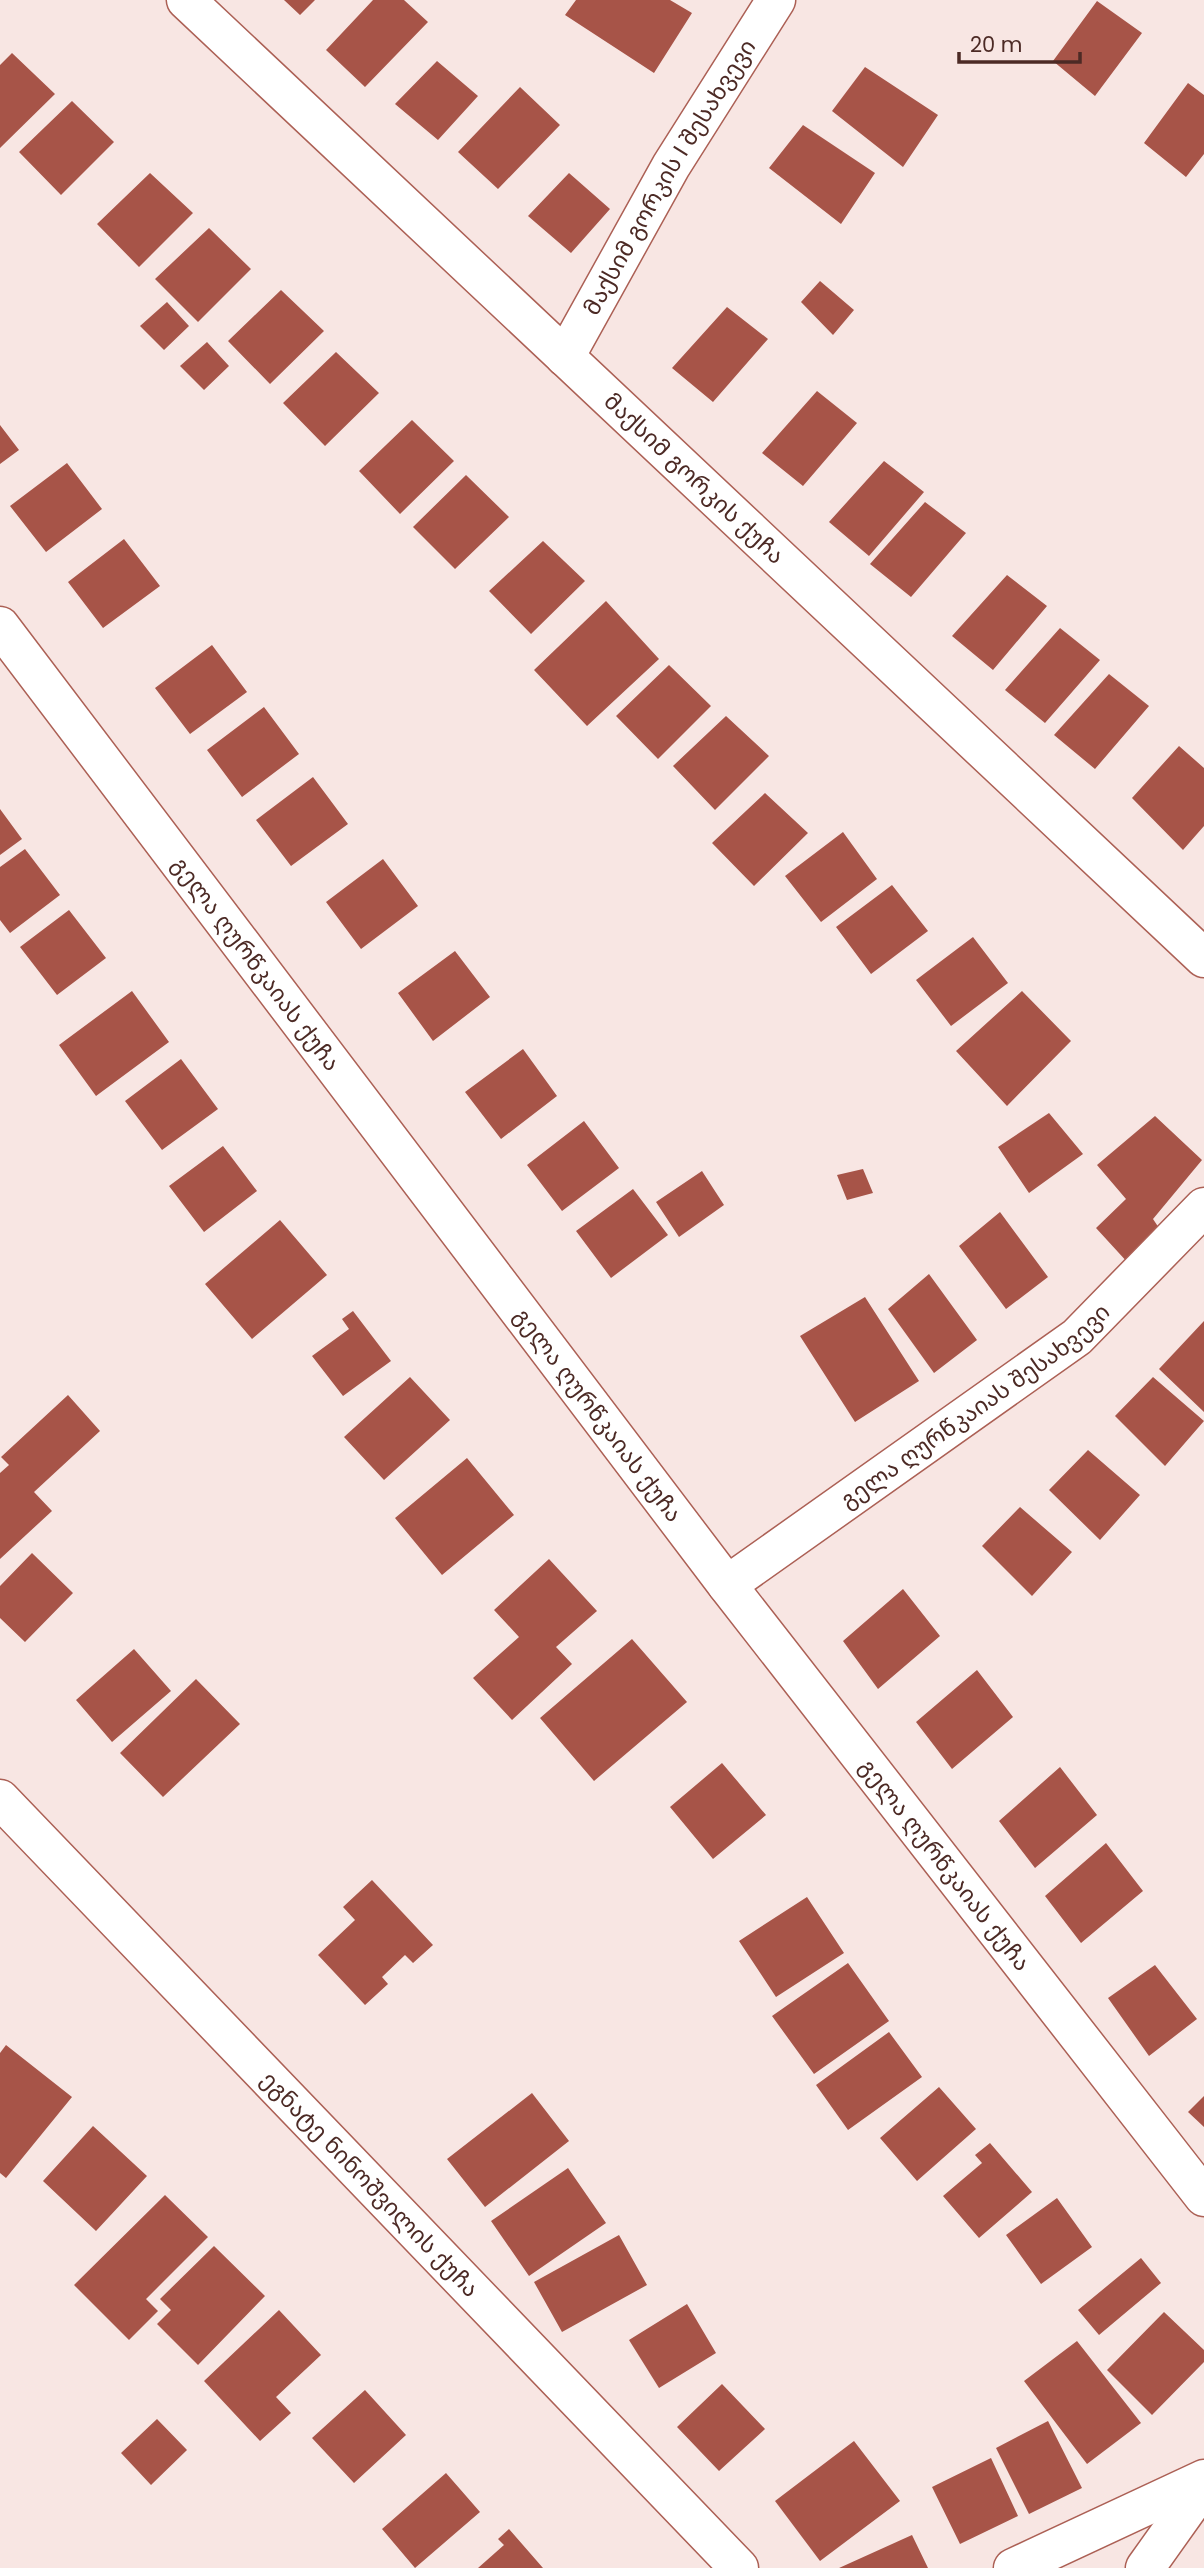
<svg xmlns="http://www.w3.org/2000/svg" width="1204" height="2568" viewBox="0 0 1204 2568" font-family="Poppins,'Noto Sans Georgian',sans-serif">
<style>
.building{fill:#a75448}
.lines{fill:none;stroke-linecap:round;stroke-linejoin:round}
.minor-casing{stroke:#ac6055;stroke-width:41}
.minor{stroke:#fff;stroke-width:38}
.labels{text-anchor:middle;stroke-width:7;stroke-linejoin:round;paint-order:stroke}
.street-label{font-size:23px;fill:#4c2a25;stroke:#f8e6e3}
</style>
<rect width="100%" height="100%" fill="#f8e6e3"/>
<path class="building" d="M 284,0 L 315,0 L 300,15 Z
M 373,0 L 404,0 L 428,22 L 365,87 L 326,50 Z
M 576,0 L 670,0 L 692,13 L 654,73 L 565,15 Z
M 1097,1 L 1142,33 L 1095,96 L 1053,61 Z
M 12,53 L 55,94 L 0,148 L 0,65 Z
M 437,61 L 478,96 L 438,140 L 395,104 Z
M 865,67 L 938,115 L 903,167 L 832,111 Z
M 1188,83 L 1204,95 L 1204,154 L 1186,177 L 1144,143 Z
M 520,87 L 560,125 L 498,189 L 458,152 Z
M 72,101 L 114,142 L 61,195 L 19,152 Z
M 803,125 L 875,173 L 841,224 L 769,168 Z
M 150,173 L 193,213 L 139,267 L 97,224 Z
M 569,173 L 610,209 L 571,253 L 528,216 Z
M 209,228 L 251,269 L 198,322 L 155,279 Z
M 820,281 L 854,310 L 833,335 L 801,302 Z
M 281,290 L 324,331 L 270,384 L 228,341 Z
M 167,302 L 189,326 L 164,350 L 140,326 Z
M 727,307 L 768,339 L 713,402 L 672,368 Z
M 207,342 L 229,366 L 204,390 L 180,366 Z
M 336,352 L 379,393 L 325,446 L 283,403 Z
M 817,391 L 857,423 L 803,486 L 762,453 Z
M 412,420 L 454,461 L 400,514 L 359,471 Z
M 0,425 L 19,450 L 0,464 Z
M 884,461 L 924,492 L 869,556 L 829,522 Z
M 67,463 L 102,509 L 46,552 L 10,506 Z
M 466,475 L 509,517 L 455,569 L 413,527 Z
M 925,502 L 966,533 L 911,597 L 870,564 Z
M 124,539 L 160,586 L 103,628 L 68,582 Z
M 543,541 L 585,581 L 531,634 L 489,591 Z
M 1007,575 L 1047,606 L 993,670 L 952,636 Z
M 606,601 L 659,659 L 587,726 L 534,670 Z
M 1060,628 L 1100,660 L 1045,723 L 1005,690 Z
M 212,645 L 247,692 L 190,734 L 155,688 Z
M 669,665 L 711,706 L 658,759 L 616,716 Z
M 1109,674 L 1149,706 L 1095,769 L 1054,735 Z
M 264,707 L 299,754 L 242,797 L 207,750 Z
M 726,716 L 769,756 L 715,810 L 673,766 Z
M 1179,746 L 1204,768 L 1204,826 L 1183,850 L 1132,798 Z
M 313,777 L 348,824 L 291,866 L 256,820 Z
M 765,793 L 808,833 L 754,886 L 712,843 Z
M 0,809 L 22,839 L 0,855 Z
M 843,832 L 877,879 L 821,922 L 785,876 Z
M 25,849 L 60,895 L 10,933 L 0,920 L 0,867 Z
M 383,859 L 418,906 L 361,949 L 326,902 Z
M 892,885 L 928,931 L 871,974 L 836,927 Z
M 69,910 L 106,958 L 57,995 L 20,947 Z
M 973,937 L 1008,983 L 951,1026 L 916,980 Z
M 455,951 L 490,997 L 433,1041 L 398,993 Z
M 132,991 L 169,1042 L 96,1096 L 59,1045 Z
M 1022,991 L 1071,1041 L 1007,1106 L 956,1051 Z
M 523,1049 L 557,1096 L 501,1139 L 465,1092 Z
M 181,1059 L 218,1109 L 162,1150 L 125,1101 Z
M 1049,1113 L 1083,1154 L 1029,1193 L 998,1147 Z
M 1155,1116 L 1202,1160 L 1153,1219 L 1161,1231 L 1129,1264 L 1096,1228 L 1126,1199 L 1097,1165 Z
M 584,1121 L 619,1168 L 562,1211 L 527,1165 Z
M 223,1146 L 257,1191 L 204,1232 L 169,1186 Z
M 863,1169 L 873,1193 L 847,1200 L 837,1175 Z
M 702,1171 L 724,1205 L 679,1237 L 656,1202 Z
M 633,1189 L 668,1235 L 611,1278 L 576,1231 Z
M 1000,1212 L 1048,1277 L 1006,1309 L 959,1246 Z
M 280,1220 L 327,1275 L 252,1339 L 205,1284 Z
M 929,1274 L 977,1340 L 934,1373 L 888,1309 Z
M 865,1297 L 919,1381 L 855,1422 L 800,1336 Z
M 353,1311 L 391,1361 L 343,1396 L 312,1356 L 349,1329 L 342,1319 Z
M 1204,1321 L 1204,1412 L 1159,1369 Z
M 410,1377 L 450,1420 L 384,1480 L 344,1437 Z
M 1153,1377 L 1204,1421 L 1165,1466 L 1115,1416 Z
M 68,1395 L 100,1431 L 34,1492 L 52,1511 L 0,1559 L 0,1473 L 9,1465 L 1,1457 Z
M 1088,1450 L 1140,1495 L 1100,1540 L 1049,1490 Z
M 467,1458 L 514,1515 L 442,1575 L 395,1518 Z
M 1020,1507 L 1072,1552 L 1032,1596 L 982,1546 Z
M 32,1553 L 73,1593 L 25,1642 L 0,1618 L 0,1586 Z
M 549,1559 L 597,1611 L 556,1647 L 572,1664 L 512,1720 L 473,1678 L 519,1637 L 494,1610 Z
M 903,1589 L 940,1636 L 878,1689 L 843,1641 Z
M 632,1639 L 687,1702 L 594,1781 L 540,1718 Z
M 134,1649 L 171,1691 L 112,1742 L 76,1700 Z
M 977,1670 L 1013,1717 L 952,1769 L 916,1722 Z
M 196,1679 L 240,1724 L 163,1797 L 120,1753 Z
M 722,1763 L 766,1815 L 713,1859 L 670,1807 Z
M 1060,1767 L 1097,1815 L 1035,1868 L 999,1821 Z
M 1106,1843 L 1143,1891 L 1081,1943 L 1045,1896 Z
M 372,1880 L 433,1945 L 413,1963 L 405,1955 L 382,1977 L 388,1984 L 365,2005 L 318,1955 L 355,1920 L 343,1907 Z
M 807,1897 L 844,1953 L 776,1997 L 739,1941 Z
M 848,1963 L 889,2021 L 814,2074 L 772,2016 Z
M 1155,1965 L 1197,2019 L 1149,2056 L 1108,1998 Z
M 889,2032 L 922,2077 L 848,2130 L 816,2085 Z
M 6,2045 L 72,2097 L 6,2178 L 0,2173 L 0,2053 Z
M 939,2087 L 976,2129 L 917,2181 L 880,2138 Z
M 532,2093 L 569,2141 L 485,2207 L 447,2159 Z
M 1204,2096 L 1204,2127 L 1188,2112 Z
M 93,2126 L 147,2176 L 96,2231 L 43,2181 Z
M 990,2143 L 1032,2192 L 979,2238 L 943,2196 L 982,2163 L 975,2155 Z
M 568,2168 L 606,2223 L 529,2276 L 491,2221 Z
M 165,2195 L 208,2237 L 146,2299 L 158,2311 L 129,2340 L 74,2285 Z
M 1057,2198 L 1092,2247 L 1041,2284 L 1006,2235 Z
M 619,2235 L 647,2285 L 562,2332 L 534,2282 Z
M 214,2246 L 265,2296 L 198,2365 L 157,2324 L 171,2310 L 160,2299 Z
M 1141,2258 L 1161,2283 L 1099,2335 L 1078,2310 Z
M 687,2304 L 716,2353 L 659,2388 L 629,2340 Z
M 279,2310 L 321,2355 L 276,2397 L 291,2413 L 260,2441 L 204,2381 Z
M 1164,2312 L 1204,2350 L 1204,2362 L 1152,2415 L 1107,2370 Z
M 1077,2341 L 1141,2423 L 1087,2464 L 1024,2381 Z
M 722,2384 L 765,2429 L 719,2471 L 677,2427 Z
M 365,2390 L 406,2435 L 354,2483 L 312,2438 Z
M 157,2419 L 187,2450 L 151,2485 L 121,2453 Z
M 1048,2421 L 1082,2488 L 1029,2514 L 996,2448 Z
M 854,2441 L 900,2501 L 820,2561 L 775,2501 Z
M 991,2458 L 1018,2516 L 960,2544 L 932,2487 Z
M 446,2473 L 480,2512 L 415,2568 L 382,2529 Z
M 509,2529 L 543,2568 L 478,2568 L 504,2545 L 498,2539 Z
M 912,2535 L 928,2568 L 839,2568 Z"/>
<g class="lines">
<defs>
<g id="minor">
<path id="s1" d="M 186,0 L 1204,958"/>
<path id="s2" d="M 565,357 L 671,166 L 776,0"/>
<path id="s3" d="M 0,626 L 727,1585 L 1204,2197"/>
<path id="s4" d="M 727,1585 L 1077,1337 L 1204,1207"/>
<path id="s5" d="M 0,1799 L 739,2568"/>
<path d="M 1013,2568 L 1204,2479"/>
<path d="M 1145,2568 L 1204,2485"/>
</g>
</defs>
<use href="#minor" class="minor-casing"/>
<use href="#minor" class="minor"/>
</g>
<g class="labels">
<g class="street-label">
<text dy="8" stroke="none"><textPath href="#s2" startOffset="208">მაქსიმ გორკის I შესახვევი</textPath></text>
<text dy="8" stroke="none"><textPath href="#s1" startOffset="698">მაქსიმ გორკის ქუჩა</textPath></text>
<text dy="8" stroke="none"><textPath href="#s3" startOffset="424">გელა ღურწკაიას ქუჩა</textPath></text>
<text dy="8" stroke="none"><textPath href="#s4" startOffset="306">გელა ღურწკაიას შესახვევი</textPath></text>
<text dy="8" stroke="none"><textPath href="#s3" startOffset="990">გელა ღურწკაიას ქუჩა</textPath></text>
<text dy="8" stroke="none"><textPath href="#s3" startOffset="1558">გელა ღურწკაიას ქუჩა</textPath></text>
<text dy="8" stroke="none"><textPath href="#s5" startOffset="534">ეგნატე ნინოშვილის ქუჩა</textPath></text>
</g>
</g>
<path d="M959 52v10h121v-10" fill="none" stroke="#4c2a25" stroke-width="3.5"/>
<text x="970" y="52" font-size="21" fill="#4c2a25" stroke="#f8e6e3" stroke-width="5" paint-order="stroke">20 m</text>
</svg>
